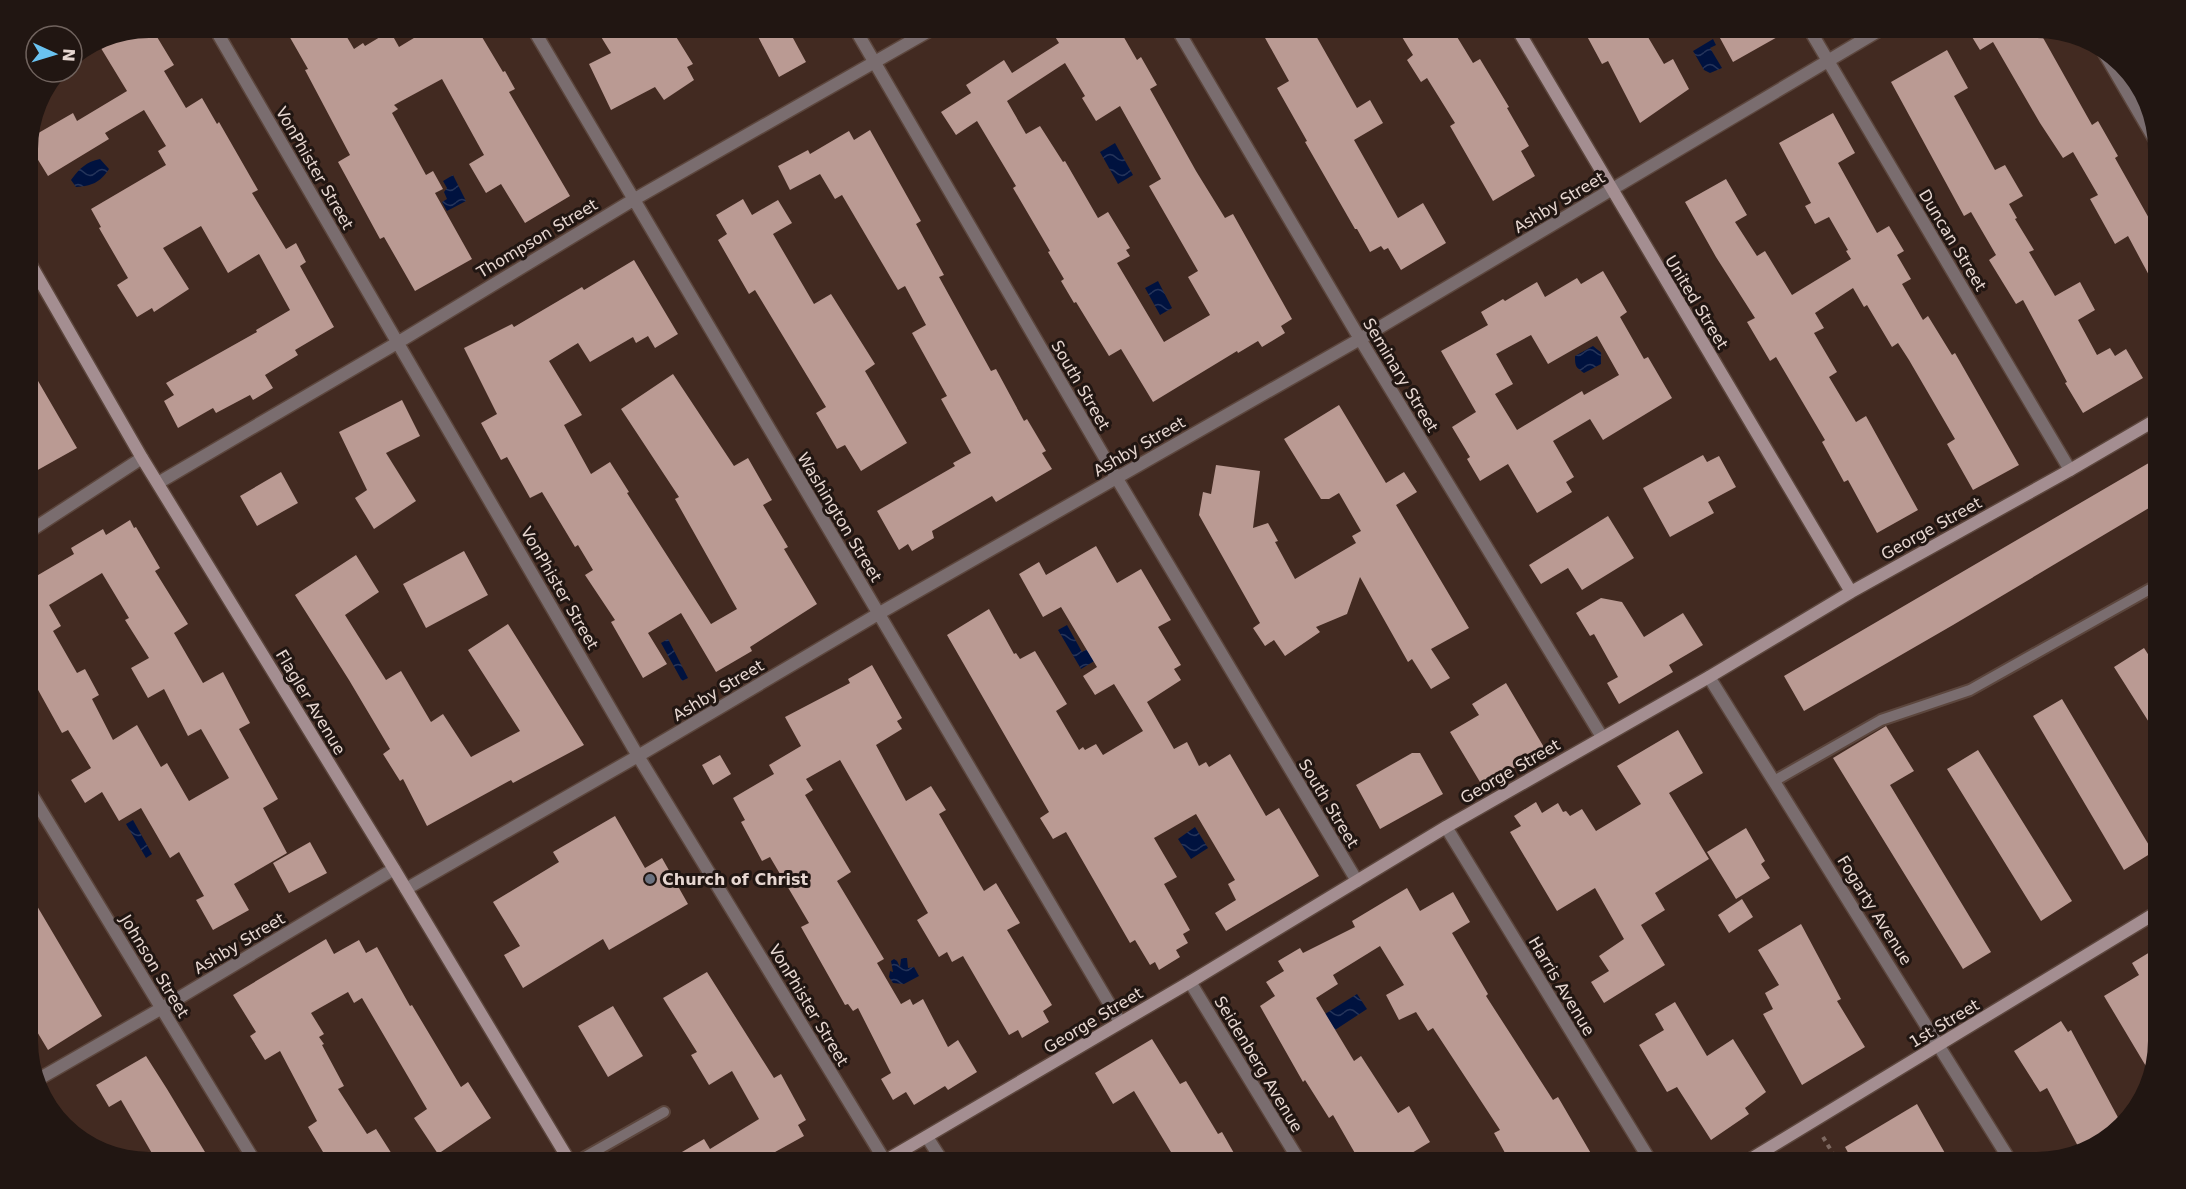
<svg xmlns="http://www.w3.org/2000/svg" width="2186" height="1189" viewBox="0 0 2186 1189" font-family="'DejaVu Sans',sans-serif">
<style>
.water{fill:url(#water-waves)}
.building{fill:#ba9a93;fill-rule:evenodd}
.lines{fill:none;stroke-linecap:round;stroke-linejoin:round}
.lane-casing{stroke:#5c463d;stroke-width:14}
.street-casing{stroke:#5c463d;stroke-width:15}
.secondary-casing{stroke:#5c463d;stroke-width:15}
.path{stroke:#7e6961;stroke-width:4;stroke-dasharray:4.5 4.5;stroke-linecap:butt}
.lane{stroke:#7a6d6f;stroke-width:10}
.street{stroke:#7a6d6f;stroke-width:12}
.secondary{stroke:#a48e91;stroke-width:12}
.worship-dot{fill:#6b7280;stroke:#211612;stroke-width:2}
.labels{text-anchor:middle;stroke-width:6;stroke-linejoin:round;paint-order:stroke}
.street-label{font-size:16px;fill:#e7d7d1;stroke:#211612}
.poi-label{font-size:16px;font-weight:bold;fill:#e7d7d1;stroke:#211612;text-anchor:start}
</style>
<defs>
<pattern id="water-waves" width="16" height="10" patternUnits="userSpaceOnUse" patternTransform="scale(1.5)"><rect width="16" height="10" fill="#00123f"/><path d="M0 5q4-4 8 0t8 0" fill="none" stroke="#25345a"/></pattern>
</defs>
<rect width="100%" height="100%" fill="#422a21"/>
<path class="water" d="M 1713,39 L 1716,45 L 1710,48 L 1722,68 L 1710,73 L 1704,70 L 1693,51 Z
M 1115,143 L 1133,175 L 1118,184 L 1100,152 Z
M 100,159 L 109,169 C 100,183 91,186 76,187 L 71,180 C 80,168 86,162 100,159 Z
M 453,175 L 466,201 L 447,211 L 442,202 L 447,199 L 444,192 L 447,188 L 443,181 Z
M 1158,281 L 1172,308 L 1160,315 L 1145,288 Z
M 1593,346 C 1605,356 1600,349 1601,364 L 1584,373 C 1576,367 1575,367 1575,356 Z
M 1067,625 L 1082,652 L 1093,646 L 1096,660 L 1081,669 L 1058,630 Z
M 668,639 L 688,678 L 682,681 L 661,643 Z
M 133,820 L 152,854 L 146,858 L 126,824 Z
M 1195,827 L 1208,848 L 1191,859 L 1178,839 Z
M 904,958 L 907,958 L 908,968 L 914,967 L 919,976 L 904,984 L 893,983 L 889,977 L 890,971 L 893,972 L 891,961 L 894,959 L 897,961 L 900,967 L 901,959 Z
M 1357,994 L 1367,1009 L 1335,1030 L 1325,1014 Z"/>
<path class="building" d="M 151,27 L 174,65 L 164,71 L 186,108 L 202,98 L 217,124 L 219,122 L 258,190 L 252,193 L 286,249 L 296,243 L 306,262 L 300,266 L 334,327 L 295,350 L 298,355 L 265,375 L 273,388 L 253,400 L 250,395 L 216,413 L 213,408 L 178,428 L 164,401 L 174,395 L 166,383 L 257,332 L 256,330 L 290,310 L 259,254 L 228,273 L 201,226 L 163,248 L 189,289 L 154,312 L 152,308 L 137,317 L 117,285 L 128,278 L 99,228 L 101,227 L 91,209 L 166,165 L 158,151 L 166,146 L 144,110 L 105,133 L 109,139 L 48,176 L 27,142 L 28,139 L 73,113 L 77,121 L 127,91 L 96,40 L 103,36 Z
M 284,27 L 341,27 L 354,49 L 363,43 L 365,46 L 390,31 L 399,47 L 432,27 L 476,27 L 503,72 L 505,71 L 515,89 L 509,92 L 570,196 L 525,223 L 501,184 L 486,193 L 469,164 L 484,155 L 442,79 L 394,105 L 398,109 L 392,113 L 426,175 L 433,171 L 443,189 L 435,193 L 472,259 L 415,291 L 384,237 L 380,239 L 338,162 L 350,155 L 305,70 L 308,69 Z
M 595,27 L 670,27 L 693,64 L 687,67 L 694,80 L 664,100 L 655,87 L 611,110 L 589,64 L 611,53 Z
M 753,27 L 787,27 L 806,62 L 779,77 Z
M 1049,27 L 1118,27 L 1137,60 L 1141,57 L 1157,85 L 1150,89 L 1196,171 L 1225,218 L 1233,214 L 1292,319 L 1281,326 L 1285,333 L 1262,347 L 1258,341 L 1238,353 L 1237,351 L 1153,402 L 1121,349 L 1109,356 L 1076,302 L 1074,303 L 1061,281 L 1064,279 L 1048,252 L 1050,251 L 1013,188 L 1016,186 L 977,121 L 956,135 L 941,112 L 971,93 L 966,85 L 1004,60 L 1012,73 L 1059,43 ZM 1065,63 L 1085,96 L 1082,98 L 1096,121 L 1120,106 L 1161,179 L 1149,186 L 1198,271 L 1188,277 L 1210,315 L 1164,342 L 1117,263 L 1130,256 L 1126,250 L 1130,248 L 1108,212 L 1098,218 L 1065,161 L 1063,162 L 1040,126 L 1026,134 L 1007,101 Z
M 1259,27 L 1311,27 L 1357,108 L 1370,100 L 1383,123 L 1354,140 L 1398,218 L 1423,203 L 1446,243 L 1401,270 L 1388,248 L 1384,250 L 1381,246 L 1370,252 L 1357,229 L 1355,229 L 1305,142 L 1307,141 L 1277,88 L 1289,81 Z
M 1396,27 L 1451,27 L 1473,63 L 1480,59 L 1509,107 L 1507,108 L 1529,146 L 1521,151 L 1535,176 L 1493,201 L 1450,126 L 1455,123 L 1427,78 L 1421,82 L 1407,60 L 1413,55 Z
M 1582,27 L 1642,27 L 1664,64 L 1673,59 L 1689,89 L 1640,123 L 1608,61 L 1602,64 Z
M 1714,27 L 1795,27 L 1733,62 Z
M 1966,27 L 2037,27 L 2092,125 L 2098,121 L 2118,156 L 2115,158 L 2159,236 L 2159,294 L 2128,236 L 2115,244 L 2090,199 L 2098,195 L 2073,152 L 2063,158 L 2040,123 L 1993,42 L 1980,50 Z
M 1947,50 L 1968,88 L 1954,96 L 1995,170 L 2005,165 L 2023,196 L 2009,204 L 2017,218 L 2015,219 L 2034,250 L 2029,252 L 2055,296 L 2080,282 L 2095,310 L 2078,320 L 2097,355 L 2110,348 L 2115,356 L 2126,349 L 2143,378 L 2083,413 L 2065,383 L 2067,382 L 2023,300 L 2016,304 L 1989,260 L 1996,255 L 1971,212 L 1964,216 L 1891,82 Z
M 1833,113 L 1855,153 L 1838,163 L 1877,233 L 1889,226 L 1904,251 L 1897,255 L 1911,279 L 1902,284 L 1923,320 L 1928,316 L 1952,355 L 1955,353 L 2019,465 L 1973,490 L 1947,444 L 1955,439 L 1909,360 L 1898,343 L 1892,347 L 1867,305 L 1864,307 L 1853,288 L 1815,313 L 1824,328 L 1814,333 L 1837,372 L 1829,377 L 1856,422 L 1866,416 L 1918,510 L 1877,533 L 1848,480 L 1844,482 L 1822,442 L 1825,440 L 1776,357 L 1770,361 L 1747,322 L 1755,318 L 1716,257 L 1685,202 L 1726,179 L 1747,215 L 1735,222 L 1757,256 L 1765,251 L 1792,295 L 1833,270 L 1851,259 L 1846,251 L 1848,250 L 1829,217 L 1815,224 L 1805,206 L 1811,203 L 1779,143 Z
M 870,130 L 921,221 L 916,224 L 944,275 L 939,277 L 991,371 L 996,369 L 1024,421 L 1027,419 L 1046,451 L 1042,453 L 1052,469 L 996,502 L 992,496 L 932,531 L 934,538 L 912,551 L 908,544 L 899,550 L 877,511 L 955,466 L 953,463 L 971,453 L 941,399 L 947,396 L 912,333 L 926,325 L 905,286 L 898,290 L 842,195 L 835,199 L 820,174 L 790,190 L 778,166 L 808,150 L 810,154 L 849,131 L 854,140 Z
M 743,199 L 752,215 L 778,200 L 792,223 L 773,234 L 814,304 L 831,294 L 875,364 L 865,371 L 907,443 L 861,471 L 845,445 L 837,449 L 816,413 L 826,407 L 755,290 L 749,294 L 718,240 L 727,234 L 716,215 Z
M 634,260 L 678,334 L 655,348 L 648,336 L 636,343 L 633,337 L 590,362 L 578,343 L 549,361 L 582,415 L 564,425 L 591,474 L 610,462 L 629,492 L 627,493 L 711,624 L 737,609 L 675,499 L 679,497 L 621,409 L 673,374 L 734,466 L 748,458 L 772,500 L 763,505 L 788,547 L 784,549 L 817,604 L 750,647 L 752,651 L 716,672 L 681,613 L 648,633 L 667,664 L 643,678 L 611,622 L 615,620 L 585,575 L 593,570 L 578,545 L 575,547 L 542,492 L 530,498 L 507,457 L 501,460 L 481,423 L 497,414 L 464,348 L 512,324 L 514,327 L 582,287 L 584,290 Z
M 1603,271 L 1627,312 L 1620,317 L 1644,359 L 1648,357 L 1672,398 L 1603,440 L 1590,419 L 1553,441 L 1574,477 L 1566,482 L 1572,492 L 1537,513 L 1508,464 L 1480,481 L 1467,459 L 1470,457 L 1452,427 L 1476,412 L 1441,351 L 1488,325 L 1481,312 L 1503,299 L 1505,301 L 1537,282 L 1545,297 L 1577,278 L 1581,284 ZM 1531,335 L 1548,364 L 1597,336 L 1619,375 L 1584,395 L 1582,391 L 1517,430 L 1495,394 L 1513,384 L 1496,354 Z
M 27,362 L 77,448 L 27,476 Z
M 402,400 L 420,436 L 386,453 L 416,501 L 374,529 L 355,498 L 367,490 L 339,432 Z
M 1339,405 L 1386,483 L 1404,472 L 1417,492 L 1396,505 L 1469,628 L 1431,649 L 1450,678 L 1431,689 L 1412,659 L 1408,662 L 1360,577 L 1347,614 L 1316,627 L 1320,632 L 1285,656 L 1274,640 L 1265,646 L 1253,628 L 1260,623 L 1199,515 L 1203,492 L 1211,494 L 1216,465 L 1260,471 L 1253,528 L 1268,523 L 1278,541 L 1275,542 L 1295,579 L 1356,543 L 1352,536 L 1361,531 L 1339,493 L 1329,499 L 1321,499 L 1284,439 Z
M 1703,455 L 1707,462 L 1719,456 L 1736,487 L 1708,502 L 1714,513 L 1670,537 L 1643,488 Z
M 2159,457 L 2159,502 L 1953,625 L 1804,711 L 1784,676 Z
M 281,472 L 298,503 L 257,526 L 240,496 Z
M 1608,516 L 1634,558 L 1582,590 L 1568,568 L 1541,584 L 1529,565 Z
M 130,520 L 134,528 L 136,527 L 160,568 L 155,571 L 188,624 L 174,633 L 203,683 L 223,672 L 250,723 L 239,729 L 278,799 L 263,808 L 287,853 L 234,884 L 249,910 L 213,930 L 196,900 L 204,896 L 179,852 L 170,858 L 141,808 L 119,821 L 102,792 L 85,803 L 71,780 L 91,768 L 68,730 L 62,733 L 27,670 L 27,567 L 33,578 L 74,554 L 71,548 L 103,529 L 106,535 ZM 102,573 L 129,618 L 125,620 L 149,658 L 131,668 L 148,698 L 164,689 L 188,736 L 201,729 L 229,778 L 189,801 L 167,763 L 161,767 L 137,725 L 113,740 L 92,699 L 99,695 L 85,669 L 77,673 L 53,631 L 61,626 L 49,605 Z
M 1096,546 L 1117,583 L 1141,569 L 1171,620 L 1158,627 L 1181,665 L 1174,669 L 1181,680 L 1147,702 L 1174,749 L 1187,742 L 1199,766 L 1206,762 L 1209,767 L 1230,754 L 1266,816 L 1279,808 L 1319,876 L 1226,931 L 1215,913 L 1236,900 L 1228,884 L 1235,880 L 1196,814 L 1154,838 L 1177,877 L 1164,884 L 1190,930 L 1183,934 L 1188,943 L 1176,950 L 1180,957 L 1159,970 L 1155,962 L 1150,965 L 1135,940 L 1130,943 L 1066,832 L 1053,839 L 1040,818 L 1049,812 L 947,635 L 989,609 L 1014,654 L 1016,653 L 1020,659 L 1035,651 L 1067,704 L 1056,711 L 1079,750 L 1083,747 L 1085,750 L 1096,744 L 1103,755 L 1143,731 L 1114,684 L 1095,695 L 1083,676 L 1097,667 L 1061,607 L 1043,617 L 1019,574 L 1039,562 L 1046,575 Z
M 464,551 L 488,595 L 426,628 L 403,584 Z
M 356,555 L 379,592 L 345,615 L 386,680 L 401,671 L 431,722 L 443,714 L 471,757 L 520,731 L 468,650 L 508,624 L 584,745 L 513,783 L 511,780 L 427,826 L 403,779 L 400,781 L 383,754 L 390,749 L 349,680 L 295,595 Z
M 1601,598 L 1622,602 L 1644,637 L 1683,613 L 1703,645 L 1669,665 L 1673,672 L 1619,704 L 1607,683 L 1618,677 L 1594,634 L 1590,636 L 1576,613 Z
M 2144,648 L 2159,671 L 2159,738 L 2114,667 Z
M 872,665 L 902,718 L 897,721 L 902,729 L 876,745 L 906,801 L 931,786 L 946,810 L 939,814 L 984,891 L 996,883 L 1020,923 L 1007,930 L 1052,1005 L 1043,1011 L 1049,1022 L 1022,1038 L 1018,1030 L 1009,1035 L 963,956 L 952,962 L 947,952 L 939,957 L 917,920 L 928,913 L 840,760 L 806,779 L 813,790 L 805,795 L 851,872 L 837,881 L 884,959 L 877,963 L 901,1004 L 910,999 L 913,1005 L 923,999 L 948,1047 L 958,1040 L 977,1072 L 948,1090 L 945,1086 L 914,1105 L 906,1092 L 893,1100 L 881,1079 L 891,1073 L 858,1008 L 853,1011 L 848,1004 L 845,1005 L 801,927 L 809,923 L 770,857 L 762,861 L 741,822 L 745,820 L 733,798 L 774,774 L 769,765 L 801,746 L 785,717 L 850,683 L 848,679 Z
M 1506,683 L 1545,749 L 1483,787 L 1450,732 L 1479,715 L 1472,704 Z
M 2062,699 L 2153,852 L 2124,870 L 2033,716 Z
M 1886,726 L 1914,771 L 1890,785 L 1991,952 L 1963,969 L 1833,758 Z
M 1678,730 L 1703,773 L 1669,793 L 1709,859 L 1655,893 L 1665,910 L 1641,925 L 1665,965 L 1604,1003 L 1591,982 L 1609,971 L 1599,956 L 1624,939 L 1595,888 L 1557,911 L 1510,832 L 1521,826 L 1514,816 L 1536,802 L 1542,813 L 1558,803 L 1563,812 L 1566,811 L 1570,816 L 1582,809 L 1596,831 L 1641,804 L 1617,766 Z
M 1978,750 L 2072,901 L 2041,921 L 1947,769 Z
M 1412,753 L 1420,753 L 1443,794 L 1380,829 L 1356,785 Z
M 720,755 L 731,774 L 713,785 L 702,765 Z
M 615,816 L 645,868 L 662,858 L 688,904 L 609,950 L 603,939 L 523,988 L 504,955 L 520,946 L 493,902 L 559,862 L 553,852 Z
M 1746,828 L 1765,861 L 1761,864 L 1770,878 L 1736,899 L 1707,852 Z
M 310,842 L 327,873 L 289,893 L 273,863 Z
M 1407,888 L 1420,911 L 1453,892 L 1470,922 L 1452,933 L 1488,994 L 1486,996 L 1553,1100 L 1558,1097 L 1596,1162 L 1510,1162 L 1494,1133 L 1500,1130 L 1433,1028 L 1428,1031 L 1416,1012 L 1399,1020 L 1386,995 L 1404,985 L 1380,946 L 1333,975 L 1338,984 L 1316,998 L 1354,1061 L 1361,1056 L 1398,1113 L 1409,1106 L 1430,1142 L 1397,1162 L 1360,1162 L 1333,1115 L 1329,1118 L 1305,1080 L 1303,1082 L 1260,1006 L 1275,996 L 1266,982 L 1284,971 L 1278,961 L 1300,948 L 1303,953 L 1355,927 L 1352,921 Z
M 27,889 L 102,1016 L 48,1050 L 27,1015 Z
M 1742,899 L 1753,917 L 1729,933 L 1718,915 Z
M 1801,924 L 1841,999 L 1837,1001 L 1865,1047 L 1802,1085 L 1763,1014 L 1773,1009 L 1765,993 L 1779,985 L 1758,950 Z
M 326,939 L 334,954 L 359,940 L 366,953 L 377,947 L 410,1006 L 412,1005 L 461,1087 L 468,1082 L 491,1118 L 438,1154 L 414,1118 L 427,1109 L 362,998 L 354,1003 L 348,992 L 311,1013 L 324,1034 L 319,1037 L 324,1044 L 322,1045 L 344,1086 L 338,1089 L 367,1134 L 376,1129 L 397,1162 L 329,1162 L 308,1127 L 317,1121 L 280,1051 L 265,1060 L 250,1036 L 256,1032 L 233,995 Z
M 2150,952 L 2157,965 L 2159,964 L 2159,1040 L 2150,1073 L 2104,996 L 2139,975 L 2132,963 Z
M 707,972 L 774,1078 L 781,1074 L 806,1120 L 798,1125 L 804,1136 L 757,1162 L 665,1162 L 704,1139 L 710,1149 L 759,1119 L 732,1071 L 709,1085 L 691,1055 L 697,1052 L 663,998 Z
M 1675,1002 L 1707,1056 L 1733,1039 L 1766,1092 L 1745,1108 L 1749,1114 L 1711,1140 L 1677,1087 L 1667,1092 L 1639,1045 L 1664,1030 L 1655,1014 Z
M 613,1006 L 643,1056 L 608,1077 L 578,1026 Z
M 2061,1021 L 2068,1032 L 2071,1030 L 2121,1123 L 2098,1145 L 2080,1150 L 2047,1088 L 2040,1092 L 2014,1051 Z
M 1152,1039 L 1180,1084 L 1186,1081 L 1218,1134 L 1222,1132 L 1239,1162 L 1177,1162 L 1134,1091 L 1113,1104 L 1095,1073 Z
M 146,1056 L 167,1089 L 211,1162 L 157,1162 L 121,1100 L 109,1107 L 96,1085 Z
M 1917,1104 L 1950,1162 L 1853,1162 L 1845,1147 Z"/>
<g class="lines">
<defs>
<path id="lane" d="M 1774,781 L 1881,720 L 1970,690 L 2159,584
M 576,1162 L 664,1112"/>
<path id="street" d="M 214,27 L 638,756 L 885,1161
M 532,27 L 1120,1022
M 854,27 L 1116,477 L 1357,881
M 1176,27 L 1360,339 L 1602,737
M 1808,27 L 2070,470
M 2100,46 L 2159,147
M 158,483 L 397,343 L 633,200 L 936,27
M 27,533 L 142,458
M 1709,677 L 2011,1162
M 27,787 L 255,1162
M 1446,827 L 1651,1162
M 406,889 L 638,756 L 878,614 L 1360,339 L 1885,27
M 1190,982 L 1300,1162
M 37,1080 L 162,1008 L 394,869
M 927,1137 L 943,1162"/>
<path id="secondary" d="M 1516,27 L 1851,592
M 27,258 L 142,458 L 394,869 L 570,1162
M 883,1162 L 1190,982 L 1446,827 L 1709,677 L 1851,592 L 2070,470 L 2159,418
M 1746,1162 L 2159,911"/>
</defs>
<use href="#lane" class="lane-casing"/>
<use href="#street" class="street-casing"/>
<use href="#secondary" class="secondary-casing"/>
<path class="path" d="M 1823,1137 L 1838,1162"/>
<use href="#lane" class="lane"/>
<use href="#street" class="street"/>
<use href="#secondary" class="secondary"/>
</g>
<circle class="worship-dot" cx="650" cy="879" r="6"/>
<g class="labels">
<g class="street-label">
<text transform="translate(315 168) rotate(60)" y="6">VonPhister Street</text>
<text transform="translate(1559 202) rotate(-31)" y="6">Ashby Street</text>
<text transform="translate(537 238) rotate(-31)" y="6">Thompson Street</text>
<text transform="translate(1953 240) rotate(59)" y="6">Duncan Street</text>
<text transform="translate(1697 302) rotate(59)" y="6">United Street</text>
<text transform="translate(1401 375) rotate(59)" y="6">Seminary Street</text>
<text transform="translate(1081 385) rotate(60)" y="6">South Street</text>
<text transform="translate(1139 446) rotate(-30)" y="6">Ashby Street</text>
<text transform="translate(840 517) rotate(59)" y="6">Washington Street</text>
<text transform="translate(1931 528) rotate(-29)" y="6">George Street</text>
<text transform="translate(560 588) rotate(60)" y="6">VonPhister Street</text>
<text transform="translate(718 690) rotate(-31)" y="6">Ashby Street</text>
<text transform="translate(311 702) rotate(59)" y="6">Flagler Avenue</text>
<text transform="translate(1510 771) rotate(-30)" y="6">George Street</text>
<text transform="translate(1329 803) rotate(59)" y="6">South Street</text>
<text transform="translate(1875 910) rotate(58)" y="6">Fogarty Avenue</text>
<text transform="translate(239 943) rotate(-31)" y="6">Ashby Street</text>
<text transform="translate(155 966) rotate(59)" y="6">Johnson Street</text>
<text transform="translate(1562 986) rotate(59)" y="6">Harris Avenue</text>
<text transform="translate(809 1005) rotate(59)" y="6">VonPhister Street</text>
<text transform="translate(1093 1020) rotate(-31)" y="6">George Street</text>
<text transform="translate(1944 1023) rotate(-31)" y="6">1st Street</text>
<text transform="translate(1259 1064) rotate(59)" y="6">Seidenberg Avenue</text>
</g>
<g class="poi-label">
<text x="662" y="885">Church of Christ</text>
</g>
</g>
<path d="M0 0H2186V1189H0ZM149 38H2037A111 111 0 0 1 2148 149V1041A111 111 0 0 1 2037 1152H149A111 111 0 0 1 38 1041V149A111 111 0 0 1 149 38Z" fill="#211612" fill-rule="evenodd"/>
<g transform="translate(54 54) rotate(94)"><circle r="28" fill="#211612" stroke="#70635e" stroke-width="1.5"/>
<path d="M0-4.5L10 22L0 15L-10 22Z" fill="#6ac3f1"/>
<text y="-9" font-size="16" font-weight="bold" text-anchor="middle" fill="#e7d7d1">N</text>
</g>
</svg>
